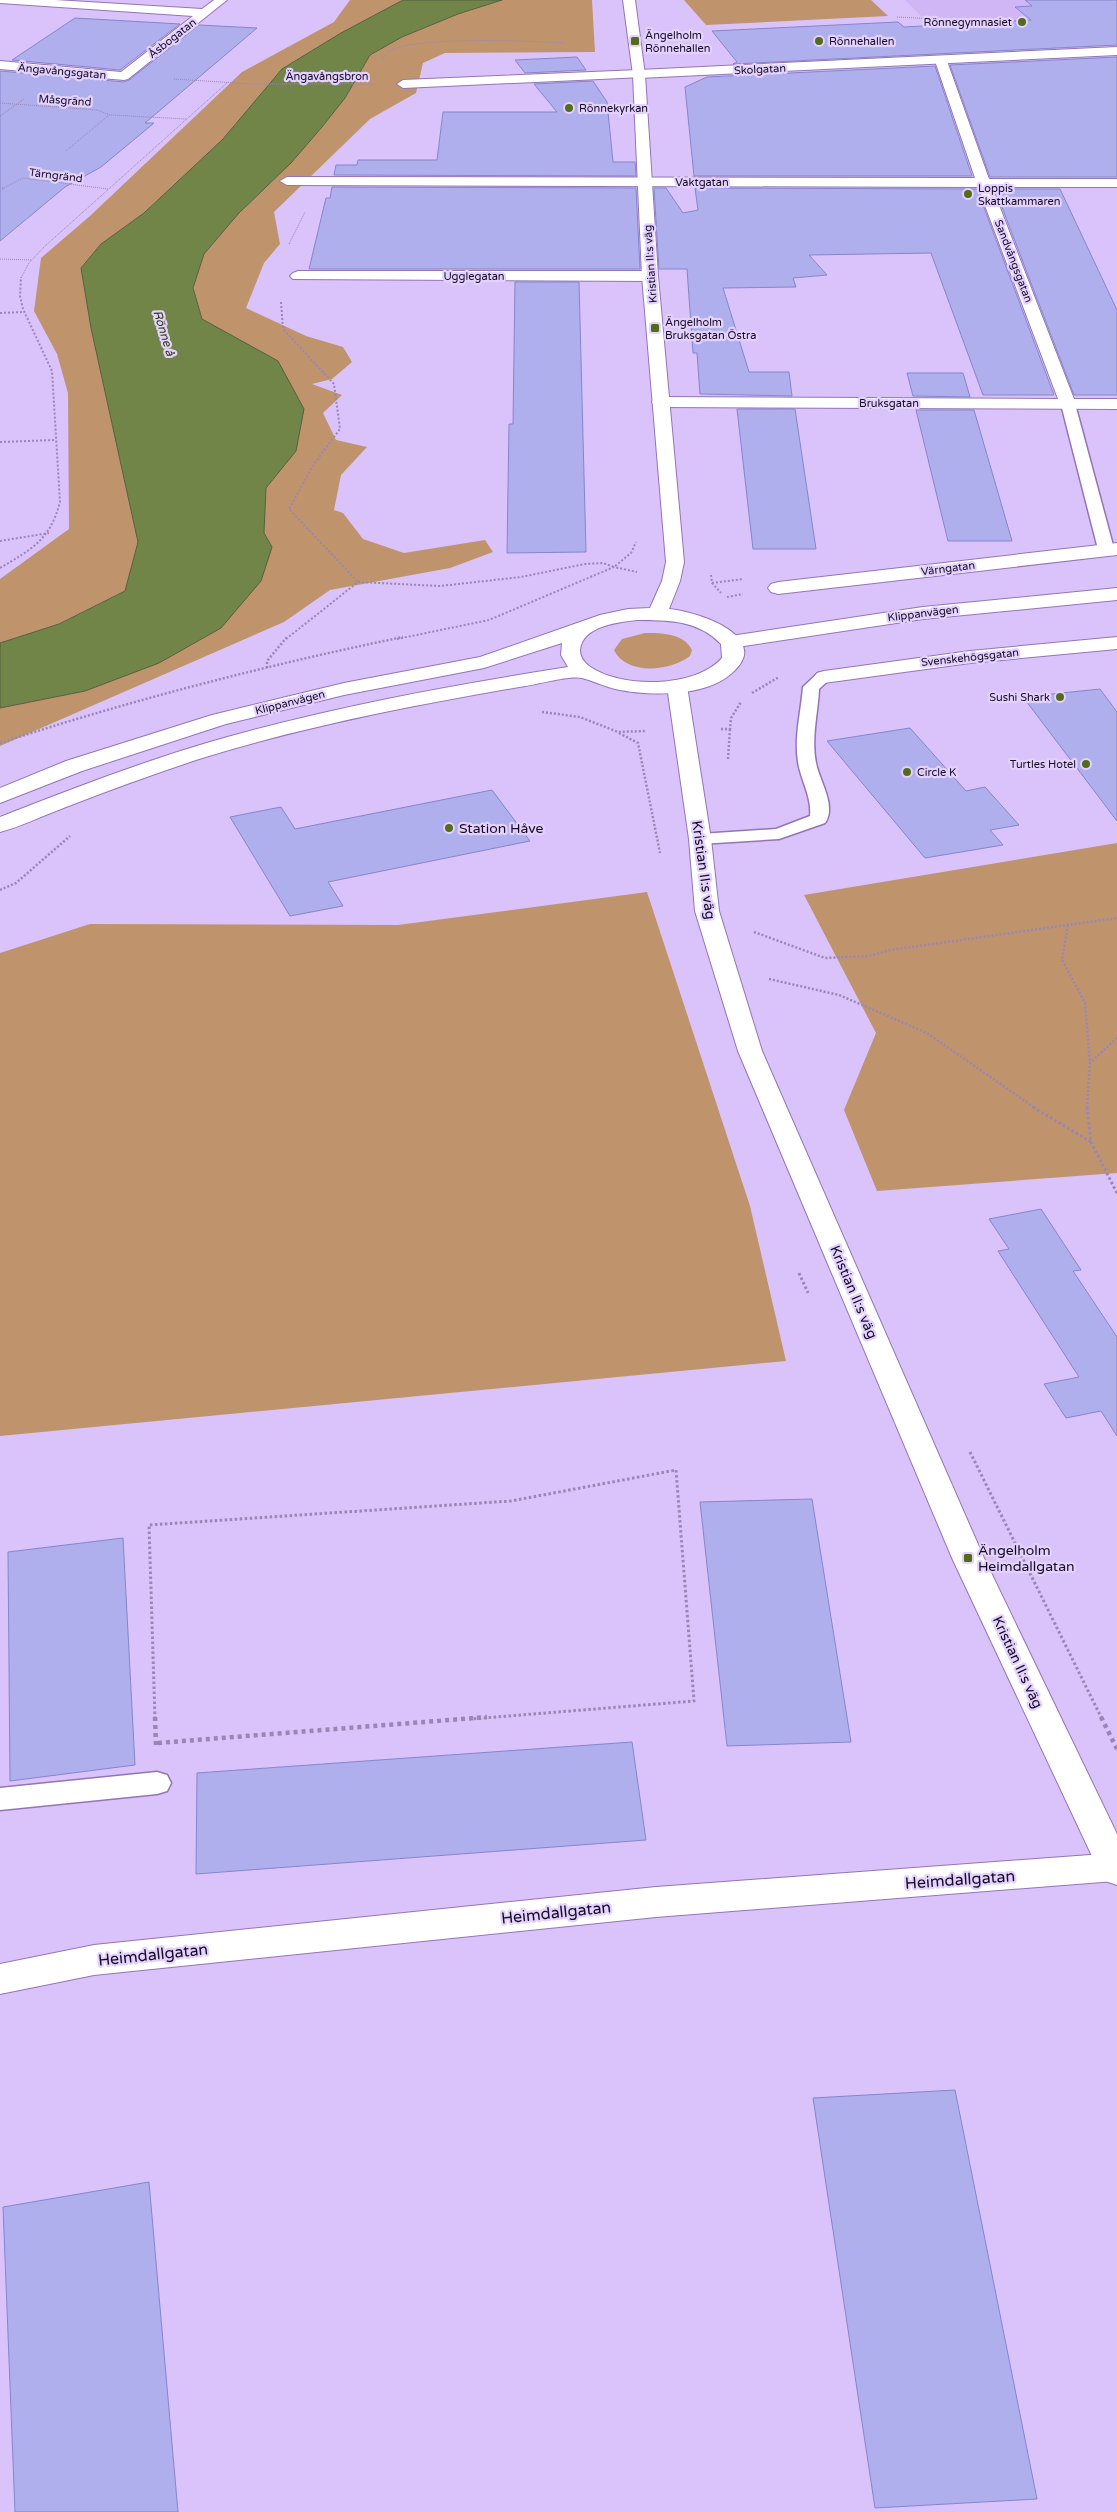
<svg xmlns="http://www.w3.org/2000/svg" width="1117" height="2512" viewBox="0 0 1117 2512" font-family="'Varela Round',sans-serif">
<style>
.built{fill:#d1b6f5}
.green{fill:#bf946c}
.water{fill:#718549;stroke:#56603e}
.building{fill:#afafee;stroke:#8785cb}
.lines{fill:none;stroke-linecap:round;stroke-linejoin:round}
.service-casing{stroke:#9375b7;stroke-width:3}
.minor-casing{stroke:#9375b7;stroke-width:2}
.tertiary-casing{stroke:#9375b7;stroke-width:2}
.secondary-casing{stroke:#9375b7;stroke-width:2}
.path-far4{stroke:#9a86b5;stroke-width:1;stroke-dasharray:1 1;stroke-linecap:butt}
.path-far3{stroke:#9a86b5;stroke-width:2;stroke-dasharray:2 2;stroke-linecap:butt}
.path-far2{stroke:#9a86b5;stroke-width:2.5;stroke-dasharray:2 2;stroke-linecap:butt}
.path-far1{stroke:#9a86b5;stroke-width:3;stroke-dasharray:2.5 2.5;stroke-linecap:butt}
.path{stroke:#9a86b5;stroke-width:4.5;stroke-dasharray:4 4;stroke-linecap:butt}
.service{fill:#fff;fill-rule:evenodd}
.minor{fill:#fff;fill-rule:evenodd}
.tertiary{fill:#fff;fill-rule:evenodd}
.secondary{fill:#fff;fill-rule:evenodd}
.poi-dot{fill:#546b1a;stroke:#e4d2fe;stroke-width:2}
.labels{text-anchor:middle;stroke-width:4.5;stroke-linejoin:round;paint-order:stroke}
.far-poi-label{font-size:11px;fill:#160a23;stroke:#e4d2fe;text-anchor:start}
.far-street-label{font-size:11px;fill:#160a23;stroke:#e4d2fe}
.far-water-label{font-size:12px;font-style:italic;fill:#2c3909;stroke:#e4d2fe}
.poi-label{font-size:14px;fill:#160a23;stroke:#e4d2fe;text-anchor:start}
.street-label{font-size:14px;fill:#160a23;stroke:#e4d2fe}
.near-street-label{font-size:16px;fill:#160a23;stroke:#e4d2fe}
</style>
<rect width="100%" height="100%" fill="#dac2fb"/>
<path class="built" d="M 905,0 L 1117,0 L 956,51 Z"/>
<path class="green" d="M 350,0 L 403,0 L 341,33 L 282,69 L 223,139 L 144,213 L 101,244 L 81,268 L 91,328 L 138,542 L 125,591 L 59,624 L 0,643 L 0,579 L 69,529 L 68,393 L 57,354 L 34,311 L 41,258 L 90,216 L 242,72 L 334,22 Z
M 502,0 L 592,0 L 595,52 L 445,53 L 423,63 L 416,93 L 370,119 L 274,212 L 280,244 L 264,263 L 246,308 L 306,336 L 343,347 L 352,362 L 332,379 L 312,384 L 342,395 L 323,413 L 336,440 L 367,447 L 341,475 L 334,510 L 343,513 L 363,539 L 404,553 L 485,540 L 493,552 L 450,568 L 330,590 L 284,622 L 0,746 L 0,708 L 85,691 L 272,547 L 264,533 L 266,488 L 296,451 L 202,319 L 193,288 L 204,254 L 239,213 L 291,163 L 322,127 L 345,98 L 370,55 L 402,37 L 458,14 Z
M 684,0 L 871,0 L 888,16 L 706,25 Z
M 645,633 C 661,633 684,633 692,650 L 690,656 C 671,671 626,676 614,650 L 622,639 Z
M 1117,843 L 1117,1173 L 877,1191 L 844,1110 L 876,1033 L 804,895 Z
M 647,892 L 750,1206 L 786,1361 L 0,1436 L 0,953 L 90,924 L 398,925 Z"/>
<path class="water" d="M 403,0 L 502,0 L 458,14 L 402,37 L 370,55 L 345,98 L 322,127 L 291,163 L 239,213 L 204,254 L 193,288 L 202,319 L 278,361 L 304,409 L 296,451 L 266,488 L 264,533 L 272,547 L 261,581 L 221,628 L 159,663 L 85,691 L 0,708 L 0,643 L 59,624 L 125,591 L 138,542 L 91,328 L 81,268 L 101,244 L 144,213 L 223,139 L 282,69 L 341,33 Z"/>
<path class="building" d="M 1025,0 L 1117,0 L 1117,45 L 733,64 L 737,62 L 712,31 L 898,22 L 904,27 L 1031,20 L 1015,7 L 1032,6 Z
M 75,18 L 180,24 L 120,70 L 12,60 Z
M 199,25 L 257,28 L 145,123 L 154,123 L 101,167 L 65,187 L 0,241 L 0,71 L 124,82 L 129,80 Z
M 577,57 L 586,70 L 525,73 L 515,60 Z
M 1117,57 L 1117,177 L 990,177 L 950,65 Z
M 935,66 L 972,176 L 694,176 L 685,87 L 707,77 Z
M 593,81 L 607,102 L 613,162 L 635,162 L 636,176 L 334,175 L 336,165 L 357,165 L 358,160 L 437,160 L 443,112 L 557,112 L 534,84 Z
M 332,187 L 636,188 L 640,269 L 309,269 L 326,198 L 330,198 Z
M 654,188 L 666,188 L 683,213 L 698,210 L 695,188 L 977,189 L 1054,395 L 983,395 L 931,253 L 809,255 L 827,275 L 793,278 L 796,287 L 723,288 L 749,372 L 789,372 L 792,396 L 700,394 L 697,353 L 693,353 L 687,269 L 659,269 Z
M 995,189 L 1060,189 L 1117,310 L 1117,395 L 1074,395 Z
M 515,282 L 579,282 L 586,552 L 507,553 L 509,424 L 513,424 Z
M 907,373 L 963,373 L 970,397 L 913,396 Z
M 737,409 L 795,409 L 816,549 L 753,549 Z
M 916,410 L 974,410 L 1012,541 L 948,541 Z
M 1100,689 L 1117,712 L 1117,821 L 1023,697 Z
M 910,728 L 966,791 L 985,787 L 1019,825 L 990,830 L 1003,845 L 925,858 L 827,741 Z
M 492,790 L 530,841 L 328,882 L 343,906 L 290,916 L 230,817 L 281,807 L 295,829 Z
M 1041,1209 L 1081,1270 L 1073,1271 L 1117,1337 L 1117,1436 L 1101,1411 L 1066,1418 L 1044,1384 L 1079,1377 L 998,1251 L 1009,1249 L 989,1219 Z
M 812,1499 L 851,1742 L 727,1746 L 700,1502 Z
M 123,1538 L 135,1765 L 10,1781 L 8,1552 Z
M 632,1742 L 646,1840 L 196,1874 L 197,1773 Z
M 955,2090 L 1037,2499 L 875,2508 L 813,2098 Z
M 149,2182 L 178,2512 L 15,2512 L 3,2207 Z"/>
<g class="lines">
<defs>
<path id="service" d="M 1068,400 L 1075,404 L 1114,549 L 1111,552 L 1101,552 L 1098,549 L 1061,404 Z
M 824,672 L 830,673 L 832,677 L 819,689 C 818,713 811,738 816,763 C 819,780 837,806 825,823 L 779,839 L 700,844 L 694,843 L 691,839 L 694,835 L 700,834 L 776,829 L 810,816 C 812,797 801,781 798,762 C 794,737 801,712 803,687 L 818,673 Z
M 157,1772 L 167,1775 L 171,1783 L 167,1791 L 157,1794 L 0,1810 L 0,1788 Z"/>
<path id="minor" d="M 0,0 L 55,0 L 202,9 L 214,0 L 227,0 L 128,79 L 124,80 L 0,69 L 0,61 L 121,72 L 193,16 L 0,3 Z
M 941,57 L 947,61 L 989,179 L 1117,179 L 1117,187 L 992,187 L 1074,399 L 1117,399 L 1117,409 L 660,407 L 654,406 L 652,402 L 654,398 L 660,397 L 1058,399 L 978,187 L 287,185 L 280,181 L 287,177 L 975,178 L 935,61 Z
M 639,70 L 643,71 L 645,74 L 643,77 L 403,88 L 397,84 L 403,80 Z
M 298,271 L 650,271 L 658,276 L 650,281 L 293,279 L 290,276 L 293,273 Z
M 1117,543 L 1117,555 L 778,594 L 771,592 L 768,588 L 771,584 L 778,582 Z
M 1117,637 L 1117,649 L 970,663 L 824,683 L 817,681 L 814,677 L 817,673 L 824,671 L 970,651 Z
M 1117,1853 L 1117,1881 L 1115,1881 L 656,1917 L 94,1975 L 0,1994 L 0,1964 L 94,1945 L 656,1887 Z"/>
<path id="tertiary" d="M 1117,47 L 1117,55 L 639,78 L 633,74 L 639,70 Z
M 1117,588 L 1117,600 L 923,619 L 731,648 L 724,646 L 721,642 L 724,638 L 731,636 L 923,607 Z
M 677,680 L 684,682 L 687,686 L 711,839 L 719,911 L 762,1051 L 984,1558 L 1117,1834 L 1117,1885 L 1105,1881 L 1099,1871 L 952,1558 L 738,1051 L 695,911 L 689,839 L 667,686 L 670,682 Z"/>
<path id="secondary" d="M 623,0 L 635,0 L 645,75 L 658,276 L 684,562 L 680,581 L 669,609 C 700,612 779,639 727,677 C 700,697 647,696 615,689 C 604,686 593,681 582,678 C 570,675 539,684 525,686 C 415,705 305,726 199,759 C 154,774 110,790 66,807 C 44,815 23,826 0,832 L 0,817 C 69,790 139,763 210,742 C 327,708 447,686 568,667 L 561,655 L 562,643 L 484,668 L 344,695 L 226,724 L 82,771 L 0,803 L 0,788 L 66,761 L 212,715 L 344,683 L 480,657 L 600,615 L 628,609 L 650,608 L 662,581 L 666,562 L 642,276 L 633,75 ZM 637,620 C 668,620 698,620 721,644 L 722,658 C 696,688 621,689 589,666 C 584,662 580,657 580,650 C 582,626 619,622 637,620 Z"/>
</defs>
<use href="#service" class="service-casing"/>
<use href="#minor" class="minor-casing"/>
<use href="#tertiary" class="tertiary-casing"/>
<use href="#secondary" class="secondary-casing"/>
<path class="path-far4" d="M 897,17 L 954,20
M 382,59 C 385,56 387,53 390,51 C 413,36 534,41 565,43
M 174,79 L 252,84 L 373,84
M 0,103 L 97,110 L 110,115 L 186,119
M 0,116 L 24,99
M 66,151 L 109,115
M 0,188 L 4,188 L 0,192
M 4,188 L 23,178 L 108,189
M 289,244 L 305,212
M 0,259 L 32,260
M 21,278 L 29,263 L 44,247 L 228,82"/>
<path class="path-far3" d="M 281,302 L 283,329 L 334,384 L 340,429 L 314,464 L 289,509 L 358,582
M 0,313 L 24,312
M 0,442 L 56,440
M 0,541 L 49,533
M 0,568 C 32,549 50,540 60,502 L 52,371 L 23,309 L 20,296 L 21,277
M 711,575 L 712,583 L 721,593
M 712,583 L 743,579
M 727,597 L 743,594
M 286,639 L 358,582 L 440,586 L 521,577 L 585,564 L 603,563 L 614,567 L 631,553 L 636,542
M 397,639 L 489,620 L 614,567 L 637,572"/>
<path class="path-far2" d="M 267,668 L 267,661 L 287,637
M 752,693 L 779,677
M 542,712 L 580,717 L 618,732 L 645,731
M 721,729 L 730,729 L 731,718 L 741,702
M 619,733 L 638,743 L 660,853
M 0,743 C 132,700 267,665 403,637
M 728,759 L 730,729
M 0,890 L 16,883 L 70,836
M 1068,925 L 1062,960 L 1085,1003 L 1090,1063
M 754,932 L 825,958 L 869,956 L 890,950 L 1117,918
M 769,979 L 839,995 L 927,1033 L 1035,1108
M 1087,1108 L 1090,1063 L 1117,1038"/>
<path class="path-far1" d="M 1033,1107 L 1091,1142
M 1087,1107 L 1091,1142 L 1117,1193
M 799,1273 L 808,1293
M 970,1452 L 1102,1719
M 155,1719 L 149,1525 L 511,1501 L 676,1470 L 694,1701 L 471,1719"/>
<path class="path" d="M 155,1717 L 156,1745
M 1101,1717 L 1117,1749
M 158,1743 L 487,1717"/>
<use href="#service" class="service"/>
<use href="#minor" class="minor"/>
<use href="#tertiary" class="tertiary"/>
<use href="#secondary" class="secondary"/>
</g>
<g class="poi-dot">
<circle cx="1022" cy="22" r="5"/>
<rect x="630" y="36" width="10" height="10" rx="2.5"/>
<circle cx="819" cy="41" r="5"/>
<circle cx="569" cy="108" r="5"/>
<circle cx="968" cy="194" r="5"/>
<rect x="650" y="323" width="10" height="10" rx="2.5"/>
<circle cx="1060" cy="697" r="5"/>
<circle cx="1086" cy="764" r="5"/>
<circle cx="907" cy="772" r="5"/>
<circle cx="449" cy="828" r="5"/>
<rect x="963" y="1553" width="10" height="10" rx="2.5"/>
</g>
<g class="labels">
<g class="far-poi-label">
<text x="1012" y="26" text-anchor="end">Rönnegymnasiet</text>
<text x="645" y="39">Ängelholm<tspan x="645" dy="13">Rönnehallen</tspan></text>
<text x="829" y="45">Rönnehallen</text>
<text x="579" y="112">Rönnekyrkan</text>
<text x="978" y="192">Loppis<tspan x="978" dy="13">Skattkammaren</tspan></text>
<text x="665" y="326">Ängelholm<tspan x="665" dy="13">Bruksgatan Östra</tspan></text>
<text x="1050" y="701" text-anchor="end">Sushi Shark</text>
<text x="1076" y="768" text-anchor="end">Turtles Hotel</text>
<text x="917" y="776">Circle K</text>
</g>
<g class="far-street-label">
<text transform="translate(172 38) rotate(-38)" y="4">Åsbogatan</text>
<text transform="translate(760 69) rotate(-3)" y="4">Skolgatan</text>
<text transform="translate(62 71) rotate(5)" y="4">Ängavångsgatan</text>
<text x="327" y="80">Ängavångsbron</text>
<text transform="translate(65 100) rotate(4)" y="4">Måsgränd</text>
<text transform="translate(56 175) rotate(7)" y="4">Tärngränd</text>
<text x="702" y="186">Vaktgatan</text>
<text transform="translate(1014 261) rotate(69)" y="4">Sandvångsgatan</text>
<text transform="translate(650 264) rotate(-94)" y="4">Kristian II:s väg</text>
<text x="474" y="280">Ugglegatan</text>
<text x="889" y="407">Bruksgatan</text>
<text transform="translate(948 568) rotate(-7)" y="4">Värngatan</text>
<text transform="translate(923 613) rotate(-7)" y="4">Klippanvägen</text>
<text transform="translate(970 657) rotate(-6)" y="4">Svenskehögsgatan</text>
<text transform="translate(290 702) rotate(-14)" y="4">Klippanvägen</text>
</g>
<g class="far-water-label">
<text transform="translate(164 333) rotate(73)" y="4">Rönne å</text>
</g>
<g class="poi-label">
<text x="459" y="833">Station Håve</text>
<text x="978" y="1555">Ängelholm<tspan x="978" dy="16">Heimdallgatan</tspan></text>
</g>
<g class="street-label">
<text transform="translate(704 870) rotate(82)" y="5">Kristian II:s väg</text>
<text transform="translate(854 1292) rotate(67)" y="5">Kristian II:s väg</text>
<text transform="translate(1018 1662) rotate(65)" y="5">Kristian II:s väg</text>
</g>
<g class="near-street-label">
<text transform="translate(960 1879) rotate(-4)" y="6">Heimdallgatan</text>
<text transform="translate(556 1912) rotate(-6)" y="6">Heimdallgatan</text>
<text transform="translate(153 1954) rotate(-6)" y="6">Heimdallgatan</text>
</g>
</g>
</svg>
